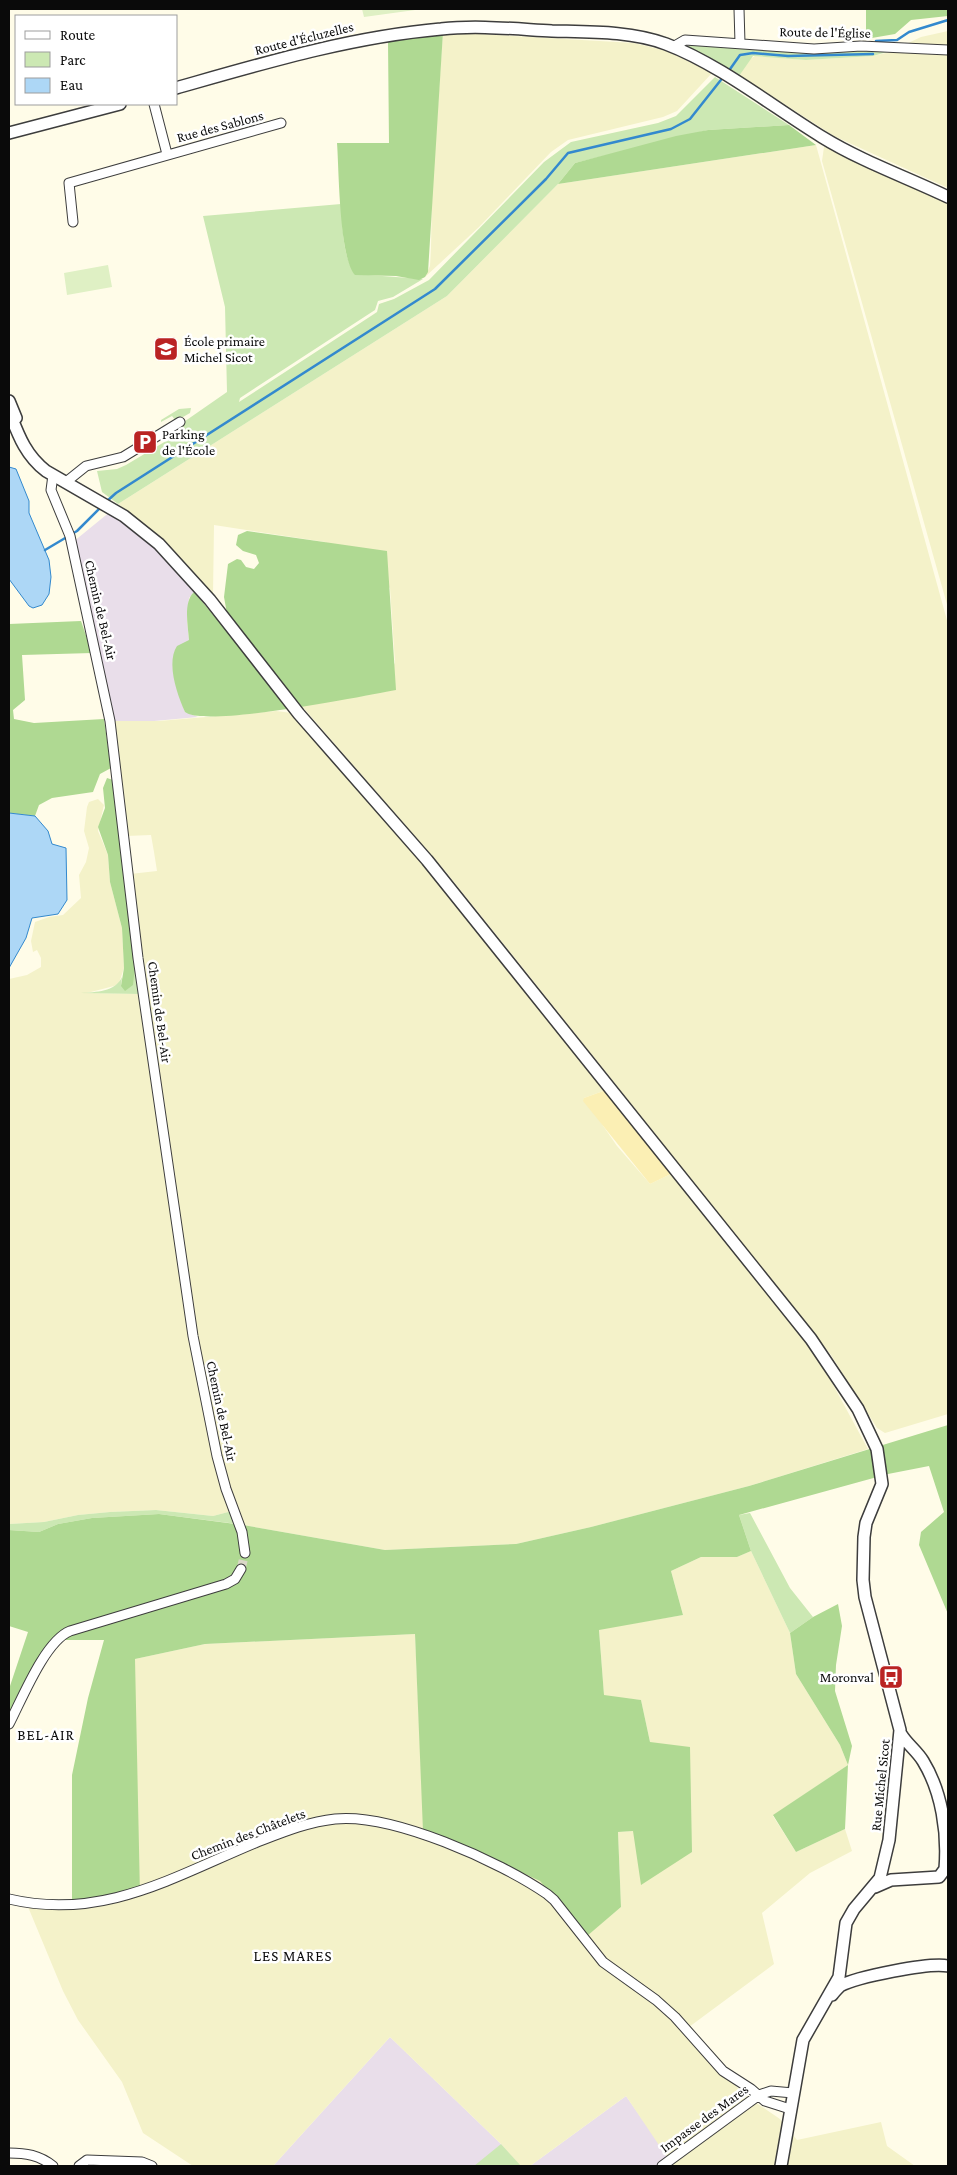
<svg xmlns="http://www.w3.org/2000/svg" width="957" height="2175" viewBox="0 0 957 2175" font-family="'Crimson Pro',serif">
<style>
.industrial{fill:#e9deea}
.farmland{fill:#f4f2c9}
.green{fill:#cce8b3}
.forest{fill:#afd992}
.sand{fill:#fbefb4}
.pitch{fill:#dff0c4}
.water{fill:#add7f6;stroke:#3389ce}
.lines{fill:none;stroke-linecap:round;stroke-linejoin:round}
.stream{stroke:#3389ce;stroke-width:2.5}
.minor-tunnel{stroke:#dad8c7;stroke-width:9;stroke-dasharray:9 4.5;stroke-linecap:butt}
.minor-casing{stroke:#3d3d3d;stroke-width:11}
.tertiary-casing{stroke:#3d3d3d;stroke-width:14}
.minor{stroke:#fff;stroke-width:9}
.tertiary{stroke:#fff;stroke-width:11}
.labels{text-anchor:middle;stroke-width:5;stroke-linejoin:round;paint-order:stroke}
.street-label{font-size:14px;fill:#0a0a0a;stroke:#fff}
.poi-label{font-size:14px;fill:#0a0a0a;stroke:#fff;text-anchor:start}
.neighbourhood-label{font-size:15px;letter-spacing:1px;fill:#0a0a0a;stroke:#fff}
</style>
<rect width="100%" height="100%" fill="#fffce8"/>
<path class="industrial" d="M 111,511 L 138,531 L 166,558 L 194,592 L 189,598 L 187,621 L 189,640 L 177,689 L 185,712 L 198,717 L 154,721 L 114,721 L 73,542 Z
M 390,2037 L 501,2144 L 520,2166 L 273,2166 Z
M 626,2096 L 674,2165 L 530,2166 Z"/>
<path class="farmland" d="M 948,31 L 948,47 L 904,45 L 921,37 Z
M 443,32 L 634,43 L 667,51 L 712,73 L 677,111 L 663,117 L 568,140 L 551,152 L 479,227 L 425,277 L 430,266 L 431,248 L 432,193 Z
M 895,51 L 948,54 L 948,188 L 834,136 L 739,75 L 750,59 L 755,56 L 806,60 L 873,56 Z
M 816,145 L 948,624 L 948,1414 L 885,1433 L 877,1428 L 831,1355 L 527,973 L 442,867 L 301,705 L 368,695 L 395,663 L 390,588 L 325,542 L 214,525 L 213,595 L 163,540 L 118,504 L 447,296 L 558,184 Z
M 824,147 L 830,148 L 948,201 L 948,608 L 822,161 Z
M 276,711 L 292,713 L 402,836 L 606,1090 L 584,1098 L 617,1146 L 650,1184 L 673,1173 L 798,1331 L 831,1381 L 868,1449 L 749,1486 L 591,1527 L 516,1544 L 385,1550 L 243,1525 L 224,1476 L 195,1337 L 130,874 L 157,871 L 154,852 L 151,835 L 126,836 L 114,721 L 159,721 Z
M 98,799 L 104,805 L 98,831 L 108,855 L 110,882 L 122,928 L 124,968 L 119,983 L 114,986 L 87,993 L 140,994 L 184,1299 L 232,1511 L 213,1516 L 156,1510 L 110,1512 L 78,1515 L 44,1522 L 9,1524 L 9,979 L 27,975 L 41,967 L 41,958 L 37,950 L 33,952 L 31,941 L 35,922 L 49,917 L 63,915 L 81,898 L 79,875 L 86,862 L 89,848 L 84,831 L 87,807 L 89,802 Z
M 751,1551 L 790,1633 L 796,1674 L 840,1745 L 848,1765 L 773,1816 L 796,1852 L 845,1829 L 852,1851 L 810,1873 L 762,1913 L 774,1964 L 689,2027 L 726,2075 L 743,2094 L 780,2119 L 797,2140 L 881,2122 L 887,2146 L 915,2166 L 673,2166 L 626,2096 L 530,2166 L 520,2166 L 501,2144 L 390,2037 L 273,2166 L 193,2166 L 143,2133 L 122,2082 L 78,2020 L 63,1991 L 26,1902 L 72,1907 L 135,1728 L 135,1659 L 205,1644 L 415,1634 L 424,1831 L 460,1844 L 541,1881 L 587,1935 L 621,1907 L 618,1832 L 633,1831 L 650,1742 L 641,1700 L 604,1696 L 599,1629 L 683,1615 L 671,1571 L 701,1557 L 737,1557 Z"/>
<path class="green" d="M 689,45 L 847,51 L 885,50 L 887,52 L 873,56 L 806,60 L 753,56 L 739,76 L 689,49 Z
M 715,77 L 789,125 L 708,130 L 575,163 L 558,184 L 447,296 L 118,504 L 102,492 L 97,471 L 117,469 L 126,465 L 181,432 L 178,426 L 227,392 L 225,307 L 203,216 L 341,204 C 343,227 342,255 355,274 L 423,279 L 393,297 L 378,301 L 375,310 L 240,398 L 239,402 L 371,316 L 377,312 L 379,304 L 394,299 L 429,280 L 544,162 L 571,142 L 658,123 L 676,116 Z
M 191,408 L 190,413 L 176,421 L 172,416 L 161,422 L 161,420 L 179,409 Z
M 135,966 L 140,994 L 81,993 C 96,992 115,992 122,977 L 121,986 Z
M 156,1510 L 213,1516 L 232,1511 L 237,1524 L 159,1514 L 92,1518 L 58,1524 L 39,1532 L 9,1530 L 9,1524 L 44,1522 L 78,1515 L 110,1512 Z
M 750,1513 L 790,1588 L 813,1617 L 790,1633 L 751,1551 L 739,1515 Z
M 501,2144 L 521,2166 L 474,2166 Z"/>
<path class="forest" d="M 866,9 L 948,9 L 948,16 L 911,20 L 895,34 L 866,39 Z
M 443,32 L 428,272 L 425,277 L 419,280 L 396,276 L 355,275 C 339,258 339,169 337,143 L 389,143 L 388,42 Z
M 789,125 L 816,145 L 558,184 L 575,163 L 676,136 L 708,130 Z
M 247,531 L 387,551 L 396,690 C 364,696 204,728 185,712 C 177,694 166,663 177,646 L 189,640 C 188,626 183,602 194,592 L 231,636 L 224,597 L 228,564 L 237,559 L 241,560 L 246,567 L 254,569 L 259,563 L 256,555 L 243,551 L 236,545 L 238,535 Z
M 81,621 L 92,653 L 22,655 L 25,700 L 13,710 L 14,719 L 34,723 L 104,719 L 111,768 L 100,774 L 93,792 L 52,798 L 39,805 L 35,816 L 9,813 L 9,624 Z
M 107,778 L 113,780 L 135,966 L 133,985 L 125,991 L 121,986 L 124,968 L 122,928 L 110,882 L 108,855 L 98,827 L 105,808 L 103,788 Z
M 948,1425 L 948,1614 L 919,1545 L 921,1532 L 944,1512 L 929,1466 L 888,1474 L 739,1515 L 751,1551 L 737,1557 L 701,1557 L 671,1571 L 683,1615 L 599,1630 L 604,1695 L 641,1700 L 650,1742 L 690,1747 L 692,1852 L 641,1885 L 633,1831 L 618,1832 L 621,1907 L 587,1936 L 540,1881 L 460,1844 L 423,1831 L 415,1634 L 205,1644 L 135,1659 L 140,1895 L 72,1907 L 72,1775 L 88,1698 L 104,1640 L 52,1640 L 9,1718 L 9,1689 L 28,1632 L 9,1626 L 9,1530 L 39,1532 L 58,1524 L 92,1518 L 159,1514 L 243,1525 L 385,1550 L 516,1544 L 591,1527 L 749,1486 Z
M 838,1604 L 842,1626 L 836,1665 L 835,1691 L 852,1746 L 848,1765 L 845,1829 L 796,1852 L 773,1815 L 848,1765 L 840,1745 L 796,1674 L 790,1633 L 813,1617 Z"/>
<path class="sand" d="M 606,1090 L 673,1173 L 650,1184 L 583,1101 L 584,1098 Z"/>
<path class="pitch" d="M 362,9 L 415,9 L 415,10 L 364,17 Z
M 108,265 L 112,287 L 67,295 L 64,273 Z"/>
<path class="water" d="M 9,467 L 16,469 L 29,501 L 29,513 L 49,560 L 51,577 L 49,594 L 42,605 L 33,608 L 29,606 L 9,579 Z
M 9,813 L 35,816 L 48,831 L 52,844 L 66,848 L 67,900 L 58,914 L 32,918 L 26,938 L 9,968 Z"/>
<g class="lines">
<path class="stream" d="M 876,41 L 897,40 L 909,32 L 948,20
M 728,72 L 740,55 L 753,53 L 788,56 L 873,54
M 106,502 L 116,493 L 435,289 L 546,179 L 568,153 L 671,129 L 690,119 L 724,76
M 45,550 L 77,531 L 101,507"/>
<path class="minor-tunnel" d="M 241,1569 L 245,1553"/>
<defs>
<path id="minor" d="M 739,9 L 740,43
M 673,47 L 685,40 L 814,49 L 861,46 L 948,50
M 154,104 L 167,154
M 73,222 L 69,183 L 281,123
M 53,475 L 51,490 L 70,536 L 110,721 L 138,958 L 193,1336 L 217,1456 L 226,1489 L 242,1532 L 245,1553
M 66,482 L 86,466 L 123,457 L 180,422
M 9,1724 C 22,1699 45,1641 70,1631 L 226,1584 L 235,1579 L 241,1569
M 9,1899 C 102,1921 173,1877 255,1843 C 281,1833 307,1822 335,1819 C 392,1813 499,1861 547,1894 L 554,1900 L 603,1962 L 656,2000 L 675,2017 L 723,2071 L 751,2089 L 765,2101 L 790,2109
M 9,2153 C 26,2153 39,2155 53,2166
M 79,2166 L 87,2160 L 142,2162 L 152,2166
M 662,2166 L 759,2095 L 771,2091 L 793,2093"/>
<path id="tertiary" d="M 176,88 C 264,63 350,37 441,29 C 477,25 515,29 552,31 C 590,32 631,31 666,44 C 719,64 773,107 822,137 C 861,161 906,177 948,197
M 9,133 L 120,104
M 9,401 L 16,418
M 9,411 C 18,434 25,455 46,471 L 124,516 L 159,544 L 210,600 L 299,714 L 427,860 L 811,1339 L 858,1409 L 877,1449 L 882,1484 L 866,1523 L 864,1537 L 863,1580 L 865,1597 L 900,1730 L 889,1840 L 880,1878 L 854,1909 L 846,1923 L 839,1977 L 803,2040 L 781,2166
M 875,1887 L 891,1880 L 939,1877 L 945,1869 C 948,1833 942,1792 923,1761 C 917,1751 907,1744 901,1734
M 832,1995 C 834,1992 837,1989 840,1986 C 856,1977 930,1962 948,1966"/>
</defs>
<use href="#minor" class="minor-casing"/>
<use href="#tertiary" class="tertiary-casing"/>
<use href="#minor" class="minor"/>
<use href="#tertiary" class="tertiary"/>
</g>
<defs>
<symbol id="school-square" viewBox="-11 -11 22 22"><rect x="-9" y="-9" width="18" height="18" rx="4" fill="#ba2323" stroke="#fff"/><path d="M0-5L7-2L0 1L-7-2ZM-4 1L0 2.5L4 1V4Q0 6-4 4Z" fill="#fff"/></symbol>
<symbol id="parking-square" viewBox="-11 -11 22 22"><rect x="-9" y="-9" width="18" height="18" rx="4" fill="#ba2323" stroke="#fff"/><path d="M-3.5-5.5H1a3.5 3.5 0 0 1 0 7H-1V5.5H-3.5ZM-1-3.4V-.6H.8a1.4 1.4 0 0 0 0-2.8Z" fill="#fff"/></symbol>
<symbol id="bus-square" viewBox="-11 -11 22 22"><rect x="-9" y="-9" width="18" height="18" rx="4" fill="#ba2323" stroke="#fff"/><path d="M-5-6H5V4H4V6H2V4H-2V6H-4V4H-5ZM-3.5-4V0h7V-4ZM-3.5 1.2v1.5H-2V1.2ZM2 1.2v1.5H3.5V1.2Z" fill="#fff"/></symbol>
</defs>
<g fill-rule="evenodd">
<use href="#school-square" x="152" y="335" width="28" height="28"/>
<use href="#parking-square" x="131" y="428" width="28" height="28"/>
<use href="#bus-square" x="877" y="1663" width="28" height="28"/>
</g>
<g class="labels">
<g class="street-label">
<text transform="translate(825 32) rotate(1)" y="5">Route de l'Église</text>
<text transform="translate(304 38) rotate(-14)" y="5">Route d'Écluzelles</text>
<text transform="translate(220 126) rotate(-15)" y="5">Rue des Sablons</text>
<text transform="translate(101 610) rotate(77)" y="5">Chemin de Bel-Air</text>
<text transform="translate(160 1012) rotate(82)" y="5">Chemin de Bel-Air</text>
<text transform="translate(222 1411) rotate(78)" y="5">Chemin de Bel-Air</text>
<text transform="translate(880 1785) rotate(-84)" y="5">Rue Michel Sicot</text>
<text transform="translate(248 1834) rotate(-21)" y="5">Chemin des Châtelets</text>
<text transform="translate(704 2118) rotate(-36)" y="5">Impasse des Mares</text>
</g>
<g class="poi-label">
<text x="184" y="346">École primaire<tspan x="184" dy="16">Michel Sicot</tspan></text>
<text x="162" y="439">Parking<tspan x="162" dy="16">de l'École</tspan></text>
<text x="874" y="1682" text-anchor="end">Moronval</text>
</g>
<g class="neighbourhood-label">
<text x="46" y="1740">BEL-AIR</text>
<text x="293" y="1961">LES MARES</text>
</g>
</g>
<rect width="957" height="2175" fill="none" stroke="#0a0a0a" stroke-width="20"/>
<rect x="15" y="15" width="162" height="90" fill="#ffffff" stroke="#9d9d9d"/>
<rect x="25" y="31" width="25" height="8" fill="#ffffff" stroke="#9d9d9d"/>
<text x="60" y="40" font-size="15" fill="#0a0a0a">Route</text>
<rect x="25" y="52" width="25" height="15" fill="#cce8b3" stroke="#9d9d9d"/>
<text x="60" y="65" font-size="15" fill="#0a0a0a">Parc</text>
<rect x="25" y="78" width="25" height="15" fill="#add7f6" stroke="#9d9d9d"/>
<text x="60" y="90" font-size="15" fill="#0a0a0a">Eau</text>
</svg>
